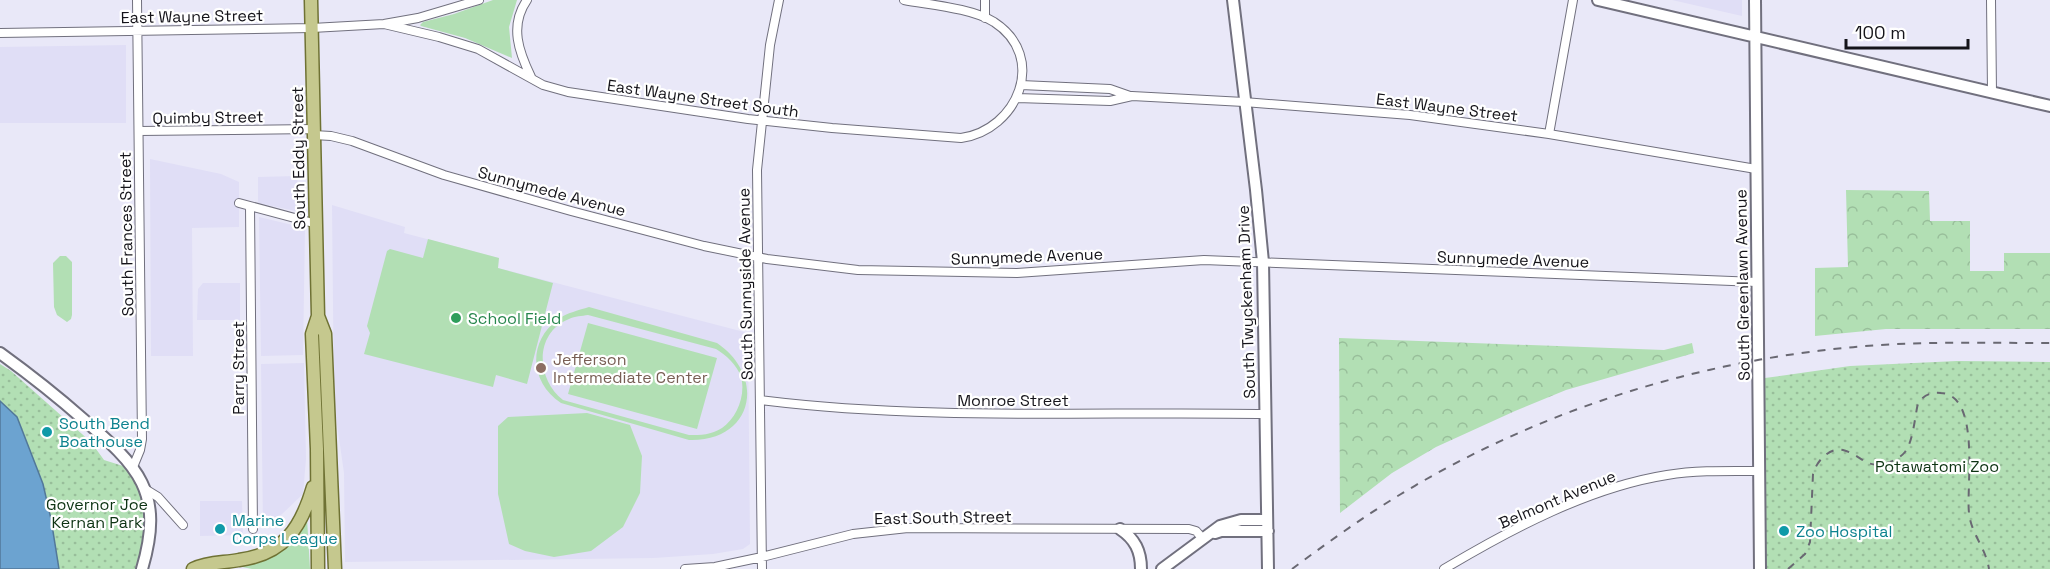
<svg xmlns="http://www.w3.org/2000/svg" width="2050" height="569" viewBox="0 0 2050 569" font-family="'Space Grotesk',sans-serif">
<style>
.built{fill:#e0def6}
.grass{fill:#b2dfb4;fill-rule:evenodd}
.forest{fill:url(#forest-crowns)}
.park{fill:url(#park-dots)}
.water{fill:#6ca3d0;stroke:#527899;stroke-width:1.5}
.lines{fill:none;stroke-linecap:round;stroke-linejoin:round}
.street-casing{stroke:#71707e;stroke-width:10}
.secondary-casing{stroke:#71707e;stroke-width:14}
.primary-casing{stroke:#6f7234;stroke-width:15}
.street{stroke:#fff;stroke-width:8}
.secondary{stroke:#fff;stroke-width:10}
.primary{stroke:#c5c88e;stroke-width:12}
.rail{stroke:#696872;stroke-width:2;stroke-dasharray:8 8;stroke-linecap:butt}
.leisure-dot{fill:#2e9e5b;stroke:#fff;stroke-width:2}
.education-dot{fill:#8d6e63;stroke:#fff;stroke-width:2}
.culture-dot{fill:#0f9aa8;stroke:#fff;stroke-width:2}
.labels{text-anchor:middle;stroke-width:4.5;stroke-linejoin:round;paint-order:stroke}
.street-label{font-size:16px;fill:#15141a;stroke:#fff}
.leisure-label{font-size:16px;fill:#27864d;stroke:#fff;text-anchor:start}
.education-label{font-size:16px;fill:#785e54;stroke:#fff;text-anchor:start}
.culture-label{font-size:16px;fill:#0d838f;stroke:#fff;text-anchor:start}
.park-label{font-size:16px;fill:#0d3313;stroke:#fff}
</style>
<defs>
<pattern id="forest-crowns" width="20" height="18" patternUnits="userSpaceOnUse" patternTransform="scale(1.5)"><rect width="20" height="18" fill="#b2dfb4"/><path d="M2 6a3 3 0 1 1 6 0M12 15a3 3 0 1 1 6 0" fill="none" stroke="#98be9a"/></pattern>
<pattern id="park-dots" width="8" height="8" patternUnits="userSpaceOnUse" patternTransform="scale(1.5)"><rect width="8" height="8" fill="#b2dfb4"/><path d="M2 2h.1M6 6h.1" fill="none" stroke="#98be9a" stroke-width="1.8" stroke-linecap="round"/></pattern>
</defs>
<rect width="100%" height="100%" fill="#e9e8f8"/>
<path class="built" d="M 1672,0 L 1742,0 L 1742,16 Z
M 126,45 L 126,123 L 0,123 L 0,47 Z
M 150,159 L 221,174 L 239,182 L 239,227 L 192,228 L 193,356 L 151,356 Z
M 297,176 L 300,212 L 258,203 L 258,177 Z
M 332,205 L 405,227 L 404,233 L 499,258 L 498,268 L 748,333 L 750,544 L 743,549 L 713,554 L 654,558 L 345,562 L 344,473 L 334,403 Z
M 259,217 L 305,228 L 303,355 L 261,356 Z
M 203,283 L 240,283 L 240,320 L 197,320 L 198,289 Z
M 304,363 L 306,459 L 303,494 L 281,515 L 266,527 L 263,527 L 261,364 Z
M 200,501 L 242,501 L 243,535 L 200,536 Z"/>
<path class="grass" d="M 493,0 L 517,0 L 509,27 L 512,58 L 465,38 L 421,26 L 420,25 L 423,22 L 454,14 Z
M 428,239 L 499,258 L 498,268 L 553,283 L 527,384 L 496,375 L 493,387 L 364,354 L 370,333 L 367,326 L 387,251 L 390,249 L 423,258 Z
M 60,256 L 66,256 L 72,262 L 72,315 L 71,319 L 67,322 L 57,315 L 54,307 L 53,263 Z
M 589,307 L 717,343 C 767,377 753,442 689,440 L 561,403 C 530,382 527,343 558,319 C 567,313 579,310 589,307 ZM 588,315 L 716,349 C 726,355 737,365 741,377 C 746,395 737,418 722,428 C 711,435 701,435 689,435 L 563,400 C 536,379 534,333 569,319 C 575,316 582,316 588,315 Z
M 588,323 L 717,358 L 697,429 L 568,394 Z
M 587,413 L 630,425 L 642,456 L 640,493 L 623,527 L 591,551 L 554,557 L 525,551 L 509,544 L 498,494 L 498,426 L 508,417 Z
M 307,518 L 310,569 L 252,569 L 232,565 L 252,562 Z"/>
<path class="forest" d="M 1846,190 L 1929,191 L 1930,221 L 1970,221 L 1970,271 L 2004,271 L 2004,253 L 2050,253 L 2050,329 L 1886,329 L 1815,336 L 1815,268 L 1848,267 Z
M 1339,338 L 1664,350 L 1692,343 L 1694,353 L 1566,390 L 1515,411 L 1436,447 L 1392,473 L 1340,513 Z"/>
<path class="park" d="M 1957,361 L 2050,362 L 2050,569 L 1765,569 L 1765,378 L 1850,366 Z
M 0,364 L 11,371 L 91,442 L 104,460 L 123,466 L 134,478 L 139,487 L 145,522 L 143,542 L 135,569 L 59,569 L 51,519 L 43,484 L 17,417 L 0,401 Z"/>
<path class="water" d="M 0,401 L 17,417 L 43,484 L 51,519 L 59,569 L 0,569 Z"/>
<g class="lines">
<defs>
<path id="street" d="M 527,0 C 509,26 519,52 531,77
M 1991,0 L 1992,92
M 985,18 L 985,0
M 384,24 L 439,37 L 478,49 L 543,85 L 568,92 L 748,119 L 832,128 L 961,138 C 1018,130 1048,57 994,22 C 971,8 931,5 904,0
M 0,33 L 312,28 L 384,24 L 418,18 L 479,0
M 1021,85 L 1110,89 L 1130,96
M 1017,98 L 1110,101 L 1132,96 L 1244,102 L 1410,115 L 1549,134 L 1756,169
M 139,131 L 314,129
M 1549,134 L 1573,0
M 314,135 L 331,136 L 352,141 L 444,175 L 571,211 L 704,246 L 767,259 L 858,270 L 1017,273 L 1204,260 L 1757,282
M 239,203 L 317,224
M 250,207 L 253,529
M 760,400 C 928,421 1097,411 1266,414
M 133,467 L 140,450 L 142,439 L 137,0
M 145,489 L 158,497 L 183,525
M 685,569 L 715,567 L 762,557 L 853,534 L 908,528 L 1189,529 L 1196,531 L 1203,539
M 762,569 L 757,170 L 770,45 L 779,0
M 1444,569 C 1511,529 1590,487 1667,475 C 1698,470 1729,471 1759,471"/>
<path id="secondary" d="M 1233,0 L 1256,190 L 1263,262 L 1268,569
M 1598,0 L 2050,106
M 1755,0 L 1760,569
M 0,353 C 29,374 57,396 83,419 C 138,466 165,492 142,569
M 1120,529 C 1135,539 1141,551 1141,569
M 1215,533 L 1221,531 L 1268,531
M 1162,569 L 1220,526 L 1241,520 L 1267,520"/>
<path id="primary" d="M 311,0 L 318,316 L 312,334 L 317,449 L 318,569
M 318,316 L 325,334 L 335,569
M 193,569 C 208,562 223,563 239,560 C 284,554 301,528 313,487"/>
</defs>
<use href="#street" class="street-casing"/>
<use href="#secondary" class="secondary-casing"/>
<use href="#primary" class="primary-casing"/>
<use href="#street" class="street"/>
<use href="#secondary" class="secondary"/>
<use href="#primary" class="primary"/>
<path class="rail" d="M 1292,569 C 1327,543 1363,517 1401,494 C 1538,411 1695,361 1855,347 C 1919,341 1985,343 2050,343
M 1788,569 L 1805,554 L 1810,542 L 1813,474 C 1816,462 1829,447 1843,450 C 1863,455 1865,471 1890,462 C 1895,460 1901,457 1905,452 C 1913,442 1915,416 1918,403 C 1924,395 1931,392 1941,393 C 1981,395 1966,487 1969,513 C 1971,534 1986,548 1989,569"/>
</g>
<circle class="leisure-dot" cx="456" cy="318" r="6"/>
<circle class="education-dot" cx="541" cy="368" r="6"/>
<g class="culture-dot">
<circle cx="47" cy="432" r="6"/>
<circle cx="220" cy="529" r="6"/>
<circle cx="1784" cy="531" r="6"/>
</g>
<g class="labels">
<g class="street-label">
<text transform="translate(192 16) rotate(-1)" y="6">East Wayne Street</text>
<text transform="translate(703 98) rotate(8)" y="6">East Wayne Street South</text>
<text transform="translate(1447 107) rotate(7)" y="6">East Wayne Street</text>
<text transform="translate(208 117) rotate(-1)" y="6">Quimby Street</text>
<text transform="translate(298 158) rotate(-91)" y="6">South Eddy Street</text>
<text transform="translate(552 191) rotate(15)" y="6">Sunnymede Avenue</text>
<text transform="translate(126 234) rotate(-91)" y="6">South Frances Street</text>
<text transform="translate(1027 256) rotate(-2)" y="6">Sunnymede Avenue</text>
<text transform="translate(1513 259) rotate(2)" y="6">Sunnymede Avenue</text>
<text transform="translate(745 284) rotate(-91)" y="6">South Sunnyside Avenue</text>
<text transform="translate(1742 285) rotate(-91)" y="6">South Greenlawn Avenue</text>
<text transform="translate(1246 302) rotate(-92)" y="6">South Twyckenham Drive</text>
<text transform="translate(238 368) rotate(-90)" y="6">Parry Street</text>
<text x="1013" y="406">Monroe Street</text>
<text transform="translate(1557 499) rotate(-23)" y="6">Belmont Avenue</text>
<text transform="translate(943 517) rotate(-1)" y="6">East South Street</text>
</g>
<g class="leisure-label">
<text x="468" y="324">School Field</text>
</g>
<g class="education-label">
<text x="553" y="365">Jefferson<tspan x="553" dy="18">Intermediate Center</tspan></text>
</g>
<g class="culture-label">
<text x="59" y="429">South Bend<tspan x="59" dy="18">Boathouse</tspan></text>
<text x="232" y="526">Marine<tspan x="232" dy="18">Corps League</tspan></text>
<text x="1796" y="537">Zoo Hospital</text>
</g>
<g class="park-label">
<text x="1937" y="472">Potawatomi Zoo</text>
<text x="97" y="510">Governor Joe<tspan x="97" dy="18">Kernan Park</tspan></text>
</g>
</g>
<path d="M1846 39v9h122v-9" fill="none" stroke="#15141a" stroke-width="3"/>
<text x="1855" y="39" font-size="18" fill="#15141a" stroke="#ffffff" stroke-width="4.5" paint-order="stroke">100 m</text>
</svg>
